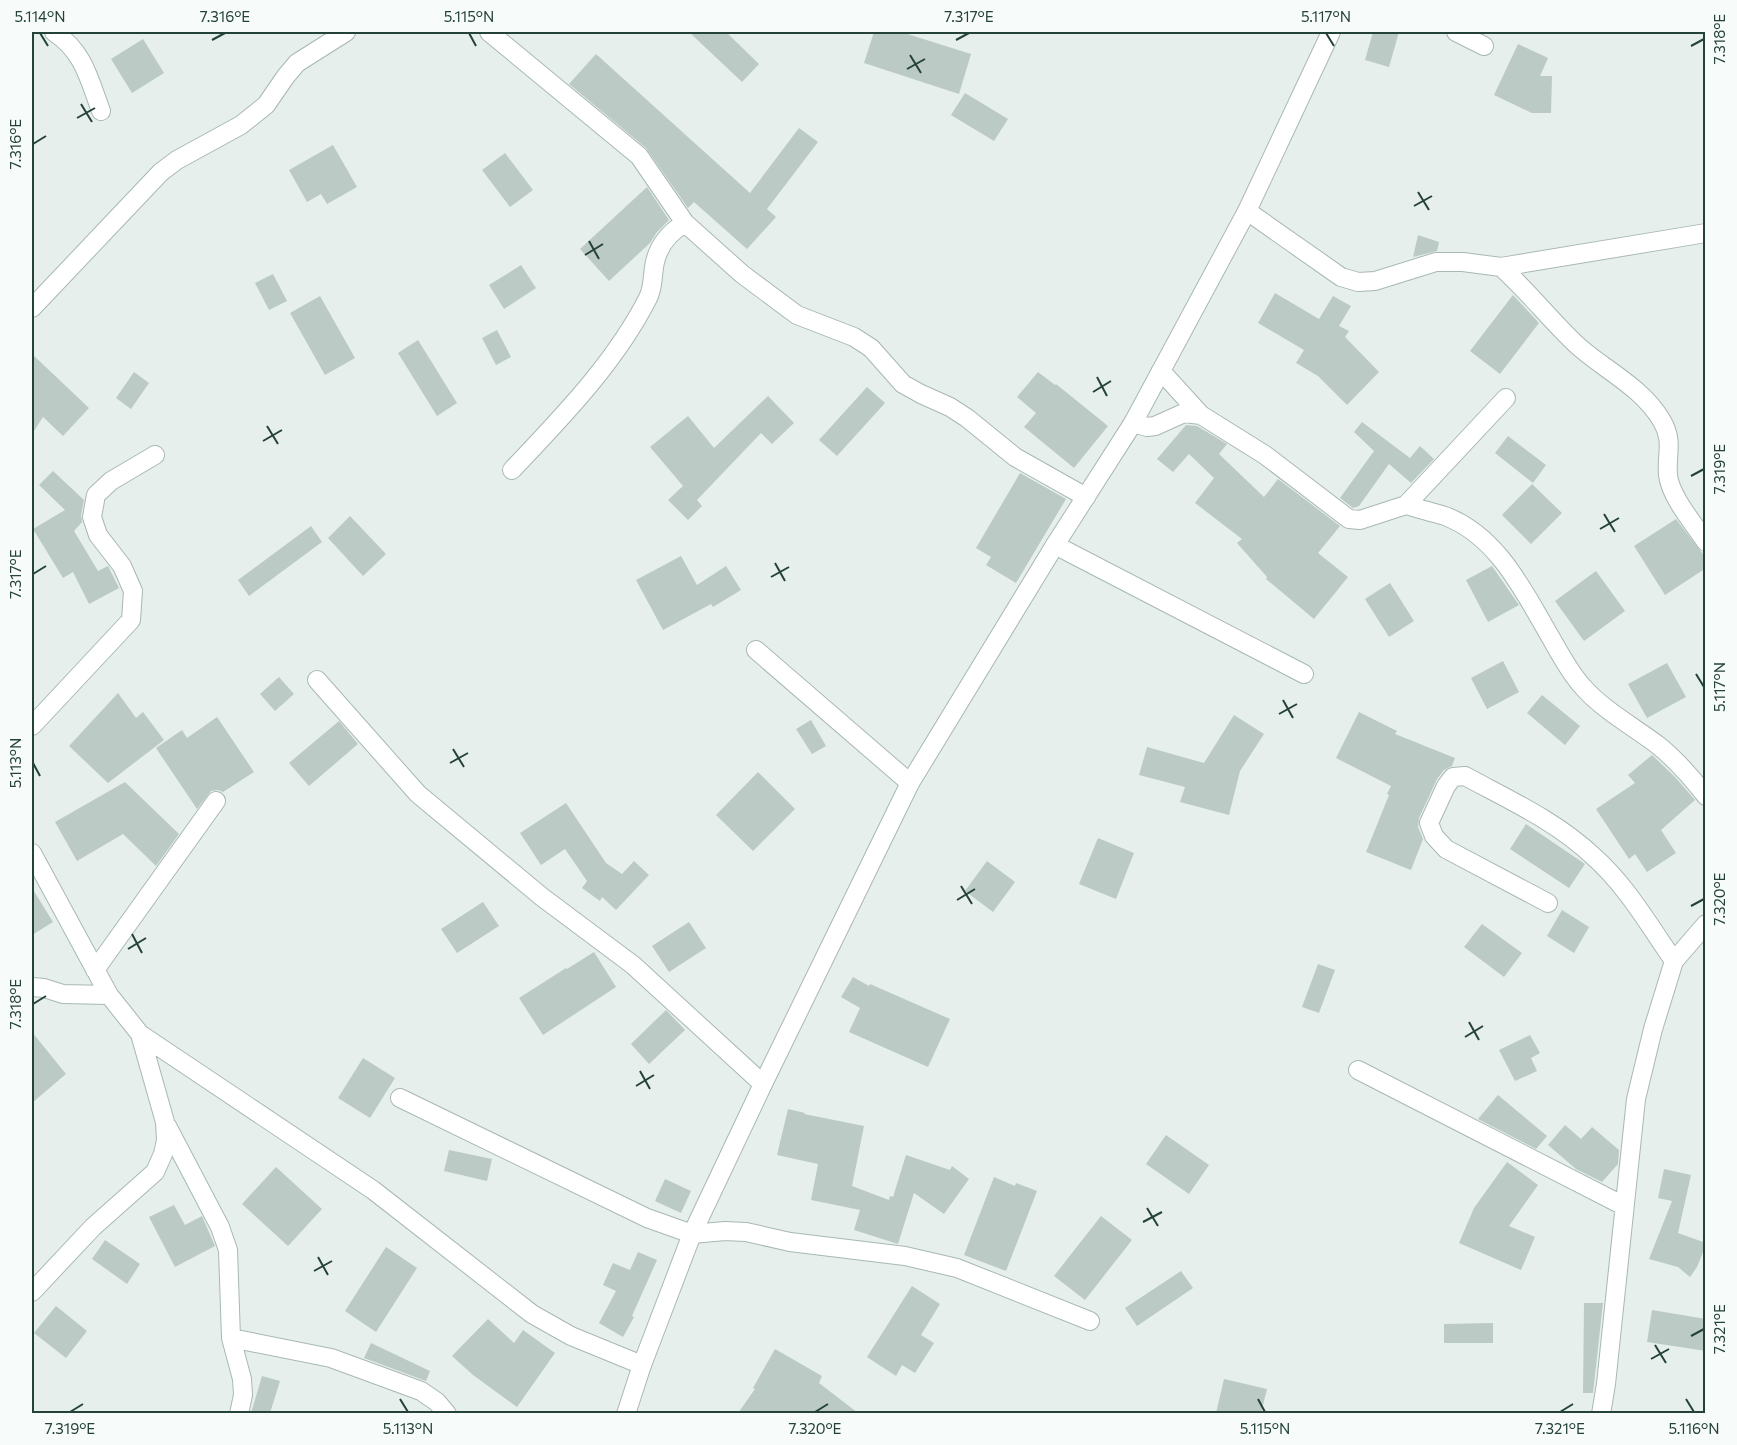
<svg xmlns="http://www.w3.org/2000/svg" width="1737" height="1445" viewBox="0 0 1737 1445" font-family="Commissioner,sans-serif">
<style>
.building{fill:#bbcac4}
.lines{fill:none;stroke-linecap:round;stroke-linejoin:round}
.minor-casing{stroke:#a8b8b2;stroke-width:20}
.tertiary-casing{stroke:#a8b8b2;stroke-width:20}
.minor{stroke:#fff;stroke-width:18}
.tertiary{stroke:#fff;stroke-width:18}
.ticks{fill:none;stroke:#24423a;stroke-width:2}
.neatline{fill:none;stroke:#24423a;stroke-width:2}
.ticks-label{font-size:15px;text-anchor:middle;fill:#24423a}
</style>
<rect width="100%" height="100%" fill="#e6efeb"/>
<path class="building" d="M 689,32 L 726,32 L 759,64 L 742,82 Z
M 874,32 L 901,32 L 971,54 L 959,94 L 864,63 Z
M 1373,32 L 1399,32 L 1389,67 L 1365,60 Z
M 143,39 L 164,73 L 132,93 L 111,59 Z
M 1518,44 L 1548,58 L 1540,76 L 1552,76 L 1551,113 L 1532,113 L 1494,95 Z
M 596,54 L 750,193 L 799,128 L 818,142 L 767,209 L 776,217 L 747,249 L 694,202 L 688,208 L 646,148 L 569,84 Z
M 965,93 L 1008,119 L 994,141 L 951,115 Z
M 333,145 L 357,187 L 327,204 L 321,194 L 307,202 L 289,170 Z
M 505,153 L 533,190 L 510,207 L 482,170 Z
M 647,187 L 669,220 L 657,232 L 650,243 L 609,281 L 580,249 Z
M 1418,235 L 1439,242 L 1437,251 L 1413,257 Z
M 521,265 L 536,288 L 504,309 L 489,285 Z
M 273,274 L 287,301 L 269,310 L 255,283 Z
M 1275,293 L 1319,319 L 1333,296 L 1351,306 L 1339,326 L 1349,331 L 1345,337 L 1379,372 L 1347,405 L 1318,376 L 1296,363 L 1304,350 L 1258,323 Z
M 1513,295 L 1539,323 L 1500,374 L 1470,351 Z
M 320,296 L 355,358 L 325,375 L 290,313 Z
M 497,330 L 511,357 L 496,365 L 482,338 Z
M 418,340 L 457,403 L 437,416 L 398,353 Z
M 32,354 L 89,408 L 63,436 L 43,417 L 32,434 Z
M 134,372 L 149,383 L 131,409 L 116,398 Z
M 1038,372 L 1055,385 L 1056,384 L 1108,426 L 1074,468 L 1024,427 L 1036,413 L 1017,397 Z
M 867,387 L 885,403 L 837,456 L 819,440 Z
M 768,396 L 794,423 L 772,444 L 761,433 L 697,500 L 702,506 L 688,520 L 668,500 L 683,486 L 650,447 L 688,416 L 714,448 Z
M 1362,422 L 1410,458 L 1420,446 L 1434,459 L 1411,483 L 1389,464 L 1359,506 L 1353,508 L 1340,498 L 1374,451 L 1354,432 Z
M 1186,425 L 1197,426 L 1227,444 L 1219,454 L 1264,497 L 1278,479 L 1340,526 L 1318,553 L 1348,577 L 1314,619 L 1266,579 L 1267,577 L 1237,543 L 1242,539 L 1195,503 L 1214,478 L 1189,454 L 1173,472 L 1157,459 Z
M 1508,436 L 1546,465 L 1533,483 L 1495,453 Z
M 53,471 L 84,500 L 81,515 L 82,522 L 74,531 L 98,571 L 108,566 L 119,588 L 89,604 L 73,572 L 63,578 L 33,529 L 65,510 L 39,485 Z
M 1020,473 L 1066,499 L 1016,583 L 986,565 L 991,557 L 976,548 Z
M 1532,484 L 1562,513 L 1531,544 L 1502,515 Z
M 350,516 L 386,554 L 363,576 L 328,538 Z
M 1676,519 L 1706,558 L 1706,568 L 1665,595 L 1634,546 Z
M 311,526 L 322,542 L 249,596 L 238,580 Z
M 681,556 L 697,585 L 726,566 L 741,590 L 713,607 L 711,604 L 663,630 L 636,580 Z
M 1492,566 L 1519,605 L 1488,622 L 1466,580 Z
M 1596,571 L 1625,611 L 1584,641 L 1555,601 Z
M 1390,583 L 1414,621 L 1389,637 L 1365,599 Z
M 1503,661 L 1519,692 L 1487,709 L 1471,678 Z
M 1667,663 L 1686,697 L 1647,718 L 1628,684 Z
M 279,677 L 294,694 L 275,711 L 260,694 Z
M 118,693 L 136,718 L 143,712 L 164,740 L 108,783 L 69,746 Z
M 1542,695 L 1580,726 L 1565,745 L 1527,713 Z
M 1359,712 L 1397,731 L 1395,734 L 1455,758 L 1452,766 L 1444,770 L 1437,779 L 1419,818 L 1418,827 L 1423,839 L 1411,870 L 1366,852 L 1389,795 L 1387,794 L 1391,786 L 1336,758 Z
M 1234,715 L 1264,734 L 1240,771 L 1229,815 L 1180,802 L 1185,787 L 1139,775 L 1147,747 L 1204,763 Z
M 217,717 L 254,772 L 223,792 L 218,790 L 211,791 L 197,809 L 156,748 L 182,730 L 187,738 Z
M 811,720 L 826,746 L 812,754 L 796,729 Z
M 339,721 L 358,744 L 309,786 L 289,763 Z
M 1652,755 L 1675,777 L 1695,800 L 1661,830 L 1676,853 L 1647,872 L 1635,854 L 1629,859 L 1596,809 L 1635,783 L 1628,775 Z
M 758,772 L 795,809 L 753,851 L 716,815 Z
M 125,782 L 179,834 L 156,866 L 123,834 L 77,861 L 55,822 Z
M 566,803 L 606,863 L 622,874 L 634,861 L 649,875 L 616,910 L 602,897 L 600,901 L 582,888 L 587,881 L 565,849 L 541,865 L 520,833 Z
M 1526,824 L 1585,864 L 1569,888 L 1510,849 Z
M 1098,838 L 1134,853 L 1116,899 L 1079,884 Z
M 987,861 L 1015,882 L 993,912 L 965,891 Z
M 32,888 L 53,922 L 32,935 Z
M 483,902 L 499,926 L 457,953 L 441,929 Z
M 1562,910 L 1589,927 L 1574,953 L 1547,936 Z
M 689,922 L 706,948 L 669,972 L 652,946 Z
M 1482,924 L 1522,953 L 1504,977 L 1464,947 Z
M 594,952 L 616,987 L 543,1035 L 519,998 L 566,968 L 567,969 Z
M 1318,964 L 1335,970 L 1319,1013 L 1302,1007 Z
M 853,977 L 869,986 L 870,984 L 950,1019 L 928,1067 L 849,1032 L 860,1008 L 841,997 Z
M 666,1010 L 685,1030 L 649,1064 L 631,1044 Z
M 32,1032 L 66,1074 L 32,1103 Z
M 1530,1035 L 1540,1053 L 1531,1058 L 1537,1071 L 1515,1081 L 1499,1050 Z
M 363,1058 L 395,1078 L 370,1118 L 338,1098 Z
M 1498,1095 L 1547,1136 L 1536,1149 L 1478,1119 Z
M 788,1109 L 805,1113 L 804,1114 L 864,1126 L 852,1186 L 889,1200 L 890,1196 L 893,1197 L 906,1155 L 950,1170 L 952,1166 L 969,1179 L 944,1214 L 914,1193 L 898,1244 L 854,1230 L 860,1210 L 811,1200 L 818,1164 L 777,1155 Z
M 1565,1125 L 1581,1139 L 1592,1127 L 1619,1150 L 1618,1164 L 1602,1182 L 1576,1169 L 1548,1145 Z
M 1166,1135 L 1209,1165 L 1189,1194 L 1146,1164 Z
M 449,1150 L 492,1159 L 487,1181 L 444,1171 Z
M 1507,1162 L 1538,1185 L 1509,1226 L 1535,1237 L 1521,1270 L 1459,1243 L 1474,1208 Z
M 276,1167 L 322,1209 L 288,1246 L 242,1204 Z
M 1664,1169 L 1691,1175 L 1678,1233 L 1706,1243 L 1706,1245 L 1697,1267 L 1690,1277 L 1678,1267 L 1649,1259 L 1672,1201 L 1658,1198 Z
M 994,1177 L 1015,1186 L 1016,1183 L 1037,1191 L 1006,1271 L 964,1255 Z
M 665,1179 L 691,1191 L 681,1213 L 655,1201 Z
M 174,1205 L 185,1225 L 202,1216 L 215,1246 L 175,1267 L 149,1217 Z
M 1101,1216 L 1132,1240 L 1085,1300 L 1054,1276 Z
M 105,1240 L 140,1264 L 127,1284 L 92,1259 Z
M 386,1247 L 417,1268 L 376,1332 L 345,1311 Z
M 638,1252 L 657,1260 L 632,1316 L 634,1317 L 623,1337 L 599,1323 L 616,1291 L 603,1285 L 613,1263 L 630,1270 Z
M 1181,1271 L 1193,1288 L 1137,1326 L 1125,1308 Z
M 912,1286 L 940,1304 L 921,1335 L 934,1343 L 915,1373 L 902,1365 L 896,1376 L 867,1357 Z
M 1584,1303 L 1603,1303 L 1593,1393 L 1583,1393 Z
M 56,1306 L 87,1331 L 66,1358 L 34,1333 Z
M 1652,1310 L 1706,1319 L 1706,1351 L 1647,1342 Z
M 488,1319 L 514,1343 L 523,1330 L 555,1353 L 517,1407 L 473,1375 L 452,1356 Z
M 1493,1323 L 1493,1343 L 1444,1343 L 1444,1324 Z
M 371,1343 L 430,1371 L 426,1381 L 364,1358 Z
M 775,1349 L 822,1376 L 819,1383 L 858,1413 L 738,1413 L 755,1389 L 753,1388 Z
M 262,1376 L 280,1381 L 270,1413 L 251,1413 Z
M 1224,1379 L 1267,1389 L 1261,1413 L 1216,1413 Z"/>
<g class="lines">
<defs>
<path id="minor" d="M 54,32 C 84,52 89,79 101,111
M 489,32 L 639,156 L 685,223 L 742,274 L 797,315 L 854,337 L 871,348 L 903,384 L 921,394 L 950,407 L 967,418 L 1015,457 L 1086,497
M 1456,32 L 1484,46
M 1247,211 L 1341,277 L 1358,282 L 1375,281 L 1436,262 L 1463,262 L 1501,267 L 1706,233
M 1501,267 C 1529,292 1551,321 1578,346 C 1606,371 1642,387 1662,421 C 1674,442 1666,454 1668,475 C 1670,496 1694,524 1706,542
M 32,308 L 161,172 L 177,160 L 241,125 L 266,105 L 286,76 L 297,63 L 346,32
M 1161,371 L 1201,415 L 1265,455 L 1349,519 L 1360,520 L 1406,505 L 1506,398
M 1133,423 L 1147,427 L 1155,426 L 1184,413 L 1201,415
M 512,470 C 562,417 615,363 648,298 C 654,286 652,274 655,262 C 659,244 670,232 685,223
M 1406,505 C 1419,509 1432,512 1445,516 C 1498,536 1524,592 1551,638 C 1560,654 1570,673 1583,687 C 1603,710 1634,727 1659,746 C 1676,760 1692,778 1706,796
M 1055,545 L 1304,674
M 756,650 L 910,783
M 317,680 L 418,794 L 542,897 L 633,965 L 763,1084
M 32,726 L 131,620 L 133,591 L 122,566 L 98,535 L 92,517 L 96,495 L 111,481 L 155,455
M 32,853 L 109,995 L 140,1034 L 373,1190 L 532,1314 L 571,1336 L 642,1365
M 1548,903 L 1446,849 L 1434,836 L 1429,823 L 1446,786 L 1453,777 L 1465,776 C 1509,800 1556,821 1593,856 C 1626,885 1649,925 1674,961
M 95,970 L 216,801
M 32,987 L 44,988 L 63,994 L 109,995
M 1358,1070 L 1624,1206
M 400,1098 L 647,1218 L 692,1234 L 725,1231 L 746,1232 L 790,1242 L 905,1256 L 957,1268 L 1090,1321
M 167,1126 L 220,1227 L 228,1250 L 231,1338 L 242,1379 L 243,1395 L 239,1414
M 32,1292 L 93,1227 L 155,1172 L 163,1154 L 166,1140 L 165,1122 L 140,1034
M 231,1338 L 331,1358 L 421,1391 L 437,1402 L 447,1414
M 1601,1414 L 1606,1384 L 1636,1099 L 1653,1029 L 1674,961 L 1706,924"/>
<path id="tertiary" d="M 626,1414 L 642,1365 L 692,1234 L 763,1084 L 910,783 L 1055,545 L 1133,423 L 1247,211 L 1331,32"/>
</defs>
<use href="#minor" class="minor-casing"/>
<use href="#tertiary" class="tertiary-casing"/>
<use href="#minor" class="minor"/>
<use href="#tertiary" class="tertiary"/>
</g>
<path class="ticks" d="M 40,33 L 48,46M 469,33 L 476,46M 1326,33 L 1334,46M 212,40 L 225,33M 956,40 L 969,33M 1691,46 L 1704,39M 910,55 L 921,73M 907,69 L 925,59M 81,104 L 92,122M 77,118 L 95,108M 33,144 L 46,136M 1418,192 L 1429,210M 1414,206 L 1432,196M 589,241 L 599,259M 585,255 L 603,244M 1097,377 L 1107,396M 1093,392 L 1111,381M 267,426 L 278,444M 263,441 L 282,430M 1691,476 L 1704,469M 1604,514 L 1615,532M 1600,529 L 1619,518M 775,563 L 785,581M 33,574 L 46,566M 771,577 L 789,567M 1696,674 L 1704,687M 1283,700 L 1293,718M 1279,714 L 1297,704M 453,749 L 464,767M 33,763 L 40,776M 450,763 L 468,753M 961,886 L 972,904M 957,900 L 975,889M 1691,906 L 1704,899M 132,934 L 142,953M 128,949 L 146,938M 33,1004 L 46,996M 1469,1022 L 1479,1040M 1465,1037 L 1483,1026M 640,1071 L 650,1089M 636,1086 L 654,1075M 1147,1208 L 1158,1226M 1143,1222 L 1162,1212M 318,1257 L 328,1275M 314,1271 L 332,1261M 1691,1336 L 1704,1329M 1655,1345 L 1666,1363M 1651,1359 L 1669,1349M 400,1399 L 408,1412M 1258,1399 L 1265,1412M 1686,1399 L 1694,1412M 70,1412 L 83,1404M 815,1412 L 828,1404M 1560,1412 L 1573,1404"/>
<rect width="1737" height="1445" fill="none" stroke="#f7fbf9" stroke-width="66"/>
<rect x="33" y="33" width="1671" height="1379" class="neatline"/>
<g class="ticks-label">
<text x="40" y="22">5.114°N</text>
<text x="225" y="22">7.316°E</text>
<text x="469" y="22">5.115°N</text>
<text x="969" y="22">7.317°E</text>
<text x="1326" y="22">5.117°N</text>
<text transform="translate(1720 39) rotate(-90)" y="5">7.318°E</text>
<text transform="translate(16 144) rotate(-90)" y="5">7.316°E</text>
<text transform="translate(1720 469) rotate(-90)" y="5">7.319°E</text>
<text transform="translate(16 574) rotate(-90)" y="5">7.317°E</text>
<text transform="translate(1720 687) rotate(-90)" y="5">5.117°N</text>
<text transform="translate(16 763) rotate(-90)" y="5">5.113°N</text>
<text transform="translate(1720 899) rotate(-90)" y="5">7.320°E</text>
<text transform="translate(16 1004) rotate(-90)" y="5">7.318°E</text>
<text transform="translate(1720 1329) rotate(-90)" y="5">7.321°E</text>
<text x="70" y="1434">7.319°E</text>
<text x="408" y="1434">5.113°N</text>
<text x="815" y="1434">7.320°E</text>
<text x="1265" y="1434">5.115°N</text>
<text x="1560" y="1434">7.321°E</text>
<text x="1694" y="1434">5.116°N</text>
</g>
</svg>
